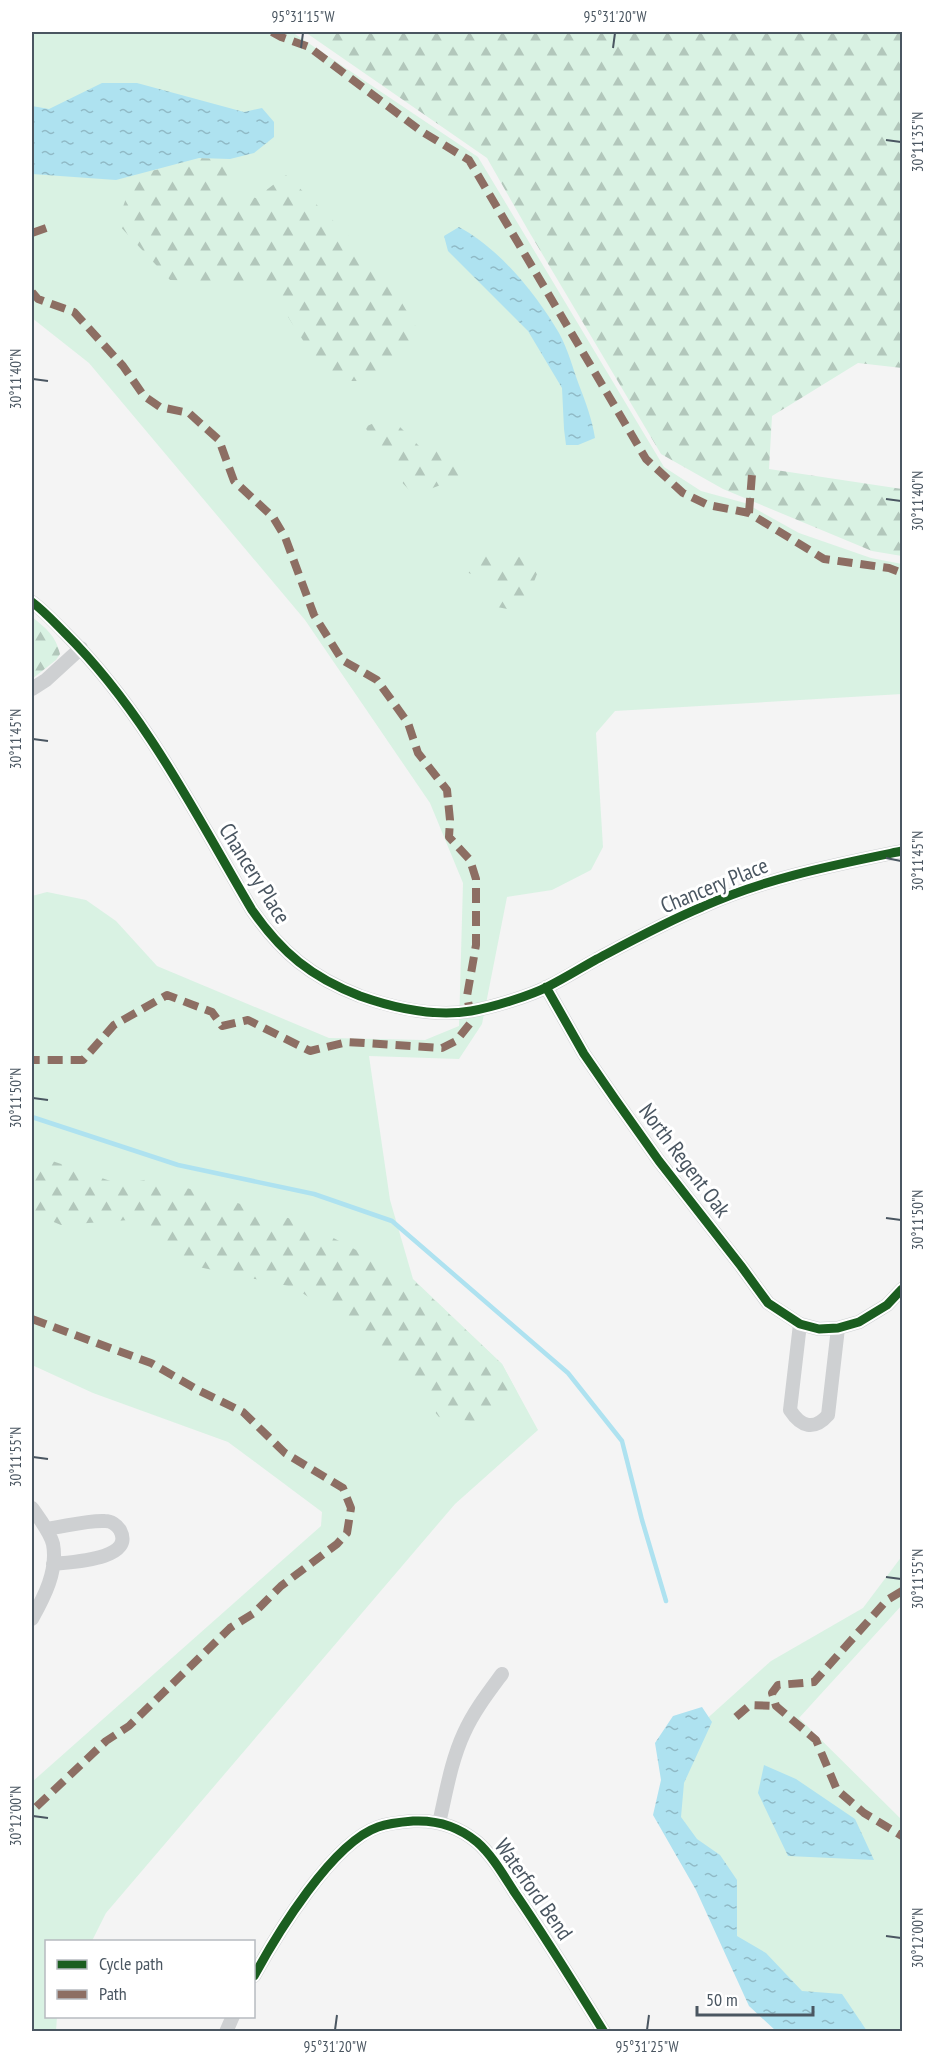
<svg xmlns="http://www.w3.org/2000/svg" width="934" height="2063" viewBox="0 0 934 2063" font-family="'PT Sans Narrow',sans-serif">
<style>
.grass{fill:#d9f2e3}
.forest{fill:url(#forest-firs)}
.water{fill:url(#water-ripples)}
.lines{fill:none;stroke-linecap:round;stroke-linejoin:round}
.stream{stroke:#aee2f0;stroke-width:4.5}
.street{stroke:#ced0d2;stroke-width:14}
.quiet{stroke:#8d6e63;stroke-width:8;stroke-dasharray:15 8;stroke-linecap:butt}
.cycleway-casing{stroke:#fff;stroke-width:13}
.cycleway{stroke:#1b5e20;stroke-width:9}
.ticks{fill:none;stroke:#4a5661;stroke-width:2}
.labels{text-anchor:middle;stroke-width:6;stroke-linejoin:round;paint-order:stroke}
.street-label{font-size:22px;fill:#4a5661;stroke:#fff}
.neatline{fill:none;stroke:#4a5661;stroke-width:2}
.ticks-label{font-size:15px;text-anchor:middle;fill:#4a5661}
</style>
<defs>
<pattern id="forest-firs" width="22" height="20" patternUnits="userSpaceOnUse" patternTransform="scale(1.5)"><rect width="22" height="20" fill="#d9f2e3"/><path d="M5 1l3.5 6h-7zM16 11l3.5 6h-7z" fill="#b2c7bb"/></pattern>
<pattern id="water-ripples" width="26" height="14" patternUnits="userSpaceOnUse" patternTransform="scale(1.5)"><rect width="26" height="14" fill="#aee2f0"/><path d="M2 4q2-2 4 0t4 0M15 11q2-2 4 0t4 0" fill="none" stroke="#90bac6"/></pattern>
</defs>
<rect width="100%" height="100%" fill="#f4f4f4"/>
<path class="grass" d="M 32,32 L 292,32 L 478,157 L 664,467 L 701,491 L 745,503 L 799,533 L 871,558 L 902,564 L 902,694 L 615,711 L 596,733 L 603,847 L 591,870 L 552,890 L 507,897 L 482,1024 L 459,1059 L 369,1056 L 390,1200 L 413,1279 L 502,1364 L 538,1430 L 455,1504 L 106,1913 L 92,1941 L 46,1942 L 46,2016 L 57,2017 L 56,2031 L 32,2031 L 32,1782 L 321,1526 L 322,1512 L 228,1442 L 93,1393 L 32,1365 L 32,896 L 47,892 L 86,900 L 116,921 L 157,966 L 329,1038 L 425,1040 L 459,1026 L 463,883 L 430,803 L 305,620 L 89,363 L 32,318 Z
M 902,1556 L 902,1605 L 799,1718 L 902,1820 L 902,2031 L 831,2031 L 743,1952 L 666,1825 L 691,1733 L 771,1661 L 863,1608 Z"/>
<path class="forest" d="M 305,32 L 902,32 L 902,368 L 858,363 L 772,416 L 769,469 L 902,489 L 902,556 L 872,551 L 723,489 L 661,454 L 528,230 L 487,158 Z
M 199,158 L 230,159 L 225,190 L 256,198 L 286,175 L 381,267 L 423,339 L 381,381 L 329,381 L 267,284 L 170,280 L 117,223 L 135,174 L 166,168 Z
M 389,416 L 425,452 L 458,447 L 470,474 L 414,495 L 392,472 L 365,427 Z
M 467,554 L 527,557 L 537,574 L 522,612 L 497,607 L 494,581 L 459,570 Z
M 32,617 C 46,628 56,636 60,654 L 56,660 L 32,679 Z
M 32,1154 L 122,1185 L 153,1178 L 305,1223 L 413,1280 L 502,1364 L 517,1392 L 485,1423 L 439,1417 L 372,1338 L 293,1287 L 175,1262 L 129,1220 L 61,1225 L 32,1213 Z"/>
<path class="water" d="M 102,83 L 137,83 L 244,112 L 262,108 L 274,122 L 274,137 L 254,153 L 230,159 L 199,158 L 116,180 L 32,174 L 32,106 L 49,109 Z
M 459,227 C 500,249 536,294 559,333 C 568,349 573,369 579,385 C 586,403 592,419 595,438 L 578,445 L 566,445 L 564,429 L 562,388 L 528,331 L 448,251 L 444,236 Z
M 702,1707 L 712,1722 L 684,1783 L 681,1817 L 697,1839 L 720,1855 L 737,1880 L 737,1936 L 766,1953 L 802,1991 L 842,1994 L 867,2031 L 776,2031 L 749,2006 L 696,1890 L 653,1815 L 661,1780 L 655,1743 L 673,1716 Z
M 764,1765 L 796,1779 L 855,1819 L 874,1860 L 788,1856 L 758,1793 Z"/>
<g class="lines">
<path class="stream" d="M 32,1117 L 178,1165 L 314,1194 L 392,1221 L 568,1373 L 622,1441 L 642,1520 L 666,1601"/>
<path class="street" d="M 32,602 C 44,611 54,622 65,633 C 145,712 196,815 252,910 C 282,953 311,977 360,996 C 394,1008 435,1017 471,1011 C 493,1007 530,996 549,986 C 565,978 581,968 597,959 C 631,941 666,922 702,907 C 766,878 834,865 902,851
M 32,689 L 46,680 L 81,648
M 546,987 L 584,1054 L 615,1099 L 659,1161 L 741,1266 L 768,1303 L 800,1324 L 819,1329 L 838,1328 L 859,1322 L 887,1305 L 902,1289
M 800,1324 L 790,1410 C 801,1427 814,1431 828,1415 L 838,1328
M 32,1508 C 39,1518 50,1532 53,1544 C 58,1571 44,1597 32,1619
M 46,1529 C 64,1527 86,1520 105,1521 C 111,1521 117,1525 120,1530 C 136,1560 70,1562 53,1564
M 439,1823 C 446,1793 451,1761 464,1733 C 474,1711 488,1693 502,1674
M 254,1976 C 277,1934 332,1843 378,1827 C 389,1823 402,1822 414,1821 C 437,1820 459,1827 477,1842 C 492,1855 504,1876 515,1893 C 546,1938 575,1985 604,2032
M 226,2032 L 233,2016"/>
<path class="quiet" d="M 272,32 L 281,37 L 309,47 L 421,131 L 469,160 L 646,459 L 683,493 L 708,505 L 749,513 L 824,559 L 889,568 L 902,573
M 32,233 L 52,226
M 32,292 L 38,299 L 74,312 L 123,366 L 144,396 L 160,407 L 189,413 L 219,440 L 234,481 L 273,517 L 285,537 L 314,615 L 342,660 L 377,680 L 408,723 L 418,753 L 447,790 L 450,820 L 449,837 L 470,860 L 476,879 L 476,945 L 467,996 L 472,1021 L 456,1041 L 442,1048 L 347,1042 L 310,1051 L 248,1020 L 222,1026 L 212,1012 L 167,995 L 114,1025 L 83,1060 L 32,1060
M 749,513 L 752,474
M 32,1319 L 151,1363 L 198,1390 L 243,1412 L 285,1453 L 343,1488 L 351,1508 L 347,1533 L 337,1544 L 281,1586 L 254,1613 L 230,1628 L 129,1726 L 106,1741 L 32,1811
M 902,1591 L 887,1600 L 814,1682 L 778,1685 L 772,1693 L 776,1706 L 816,1740 L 837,1790 L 864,1813 L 902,1836
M 736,1717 L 750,1705 L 776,1706"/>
<defs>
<path id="cycleway" d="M 32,602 C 44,611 54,622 65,633 C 145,712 196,815 252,910 C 282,953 311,977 360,996 C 394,1008 435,1017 471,1011 C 493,1007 530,996 549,986 C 565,978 581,968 597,959 C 631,941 666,922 702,907 C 766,878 834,865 902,851
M 546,987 L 584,1054 L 615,1099 L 659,1161 L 741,1266 L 768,1303 L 800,1324 L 819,1329 L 838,1328 L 859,1322 L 887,1305 L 902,1289
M 254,1976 C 277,1934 332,1843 378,1827 C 389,1823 402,1822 414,1821 C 437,1820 459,1827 477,1842 C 492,1855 504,1876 515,1893 C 546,1938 575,1985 604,2032"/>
</defs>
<use href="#cycleway" class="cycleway-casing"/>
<use href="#cycleway" class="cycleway"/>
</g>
<path class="ticks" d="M 301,48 L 303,33M 613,48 L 615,33M 886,140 L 901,142M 33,379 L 48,381M 886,499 L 901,501M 33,739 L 48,741M 886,858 L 901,861M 33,1098 L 48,1100M 886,1218 L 901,1220M 33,1457 L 48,1459M 886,1577 L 901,1579M 33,1816 L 48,1818M 886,1936 L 901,1938M 335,2030 L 337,2015M 647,2030 L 649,2015"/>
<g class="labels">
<g class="street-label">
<text transform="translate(255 873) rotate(58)" y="8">Chancery Place</text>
<text transform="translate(714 885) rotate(-22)" y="8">Chancery Place</text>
<text transform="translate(685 1160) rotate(53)" y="8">North Regent Oak</text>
<text transform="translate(534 1889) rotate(55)" y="8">Waterford Bend</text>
</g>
</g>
<rect width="934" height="2063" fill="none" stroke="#ffffff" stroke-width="66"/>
<rect x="45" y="1940" width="210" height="78" fill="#ffffff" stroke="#b7bbc0" stroke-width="1.5"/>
<rect x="57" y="1960" width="30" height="9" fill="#1b5e20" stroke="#b7bbc0" stroke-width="1.5"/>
<text x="99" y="1970" font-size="18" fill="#4a5661">Cycle path</text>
<rect x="57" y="1990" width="30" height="9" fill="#8d6e63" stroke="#b7bbc0" stroke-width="1.5"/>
<text x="99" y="2000" font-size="18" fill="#4a5661">Path</text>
<path d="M697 2006v9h116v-9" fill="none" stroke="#4a5661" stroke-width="3"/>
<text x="706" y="2006" font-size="18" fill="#4a5661" stroke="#ffffff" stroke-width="4.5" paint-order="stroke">50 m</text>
<rect x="33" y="33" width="868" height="1997" class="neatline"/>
<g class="ticks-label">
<text x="303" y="22">95°31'15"W</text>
<text x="615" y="22">95°31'20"W</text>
<text transform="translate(918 142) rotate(-90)" y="5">30°11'35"N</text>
<text transform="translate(16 379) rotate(-90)" y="5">30°11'40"N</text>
<text transform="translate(918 501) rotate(-90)" y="5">30°11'40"N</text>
<text transform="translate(16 739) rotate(-90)" y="5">30°11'45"N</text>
<text transform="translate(918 861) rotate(-90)" y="5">30°11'45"N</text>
<text transform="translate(16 1098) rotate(-90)" y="5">30°11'50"N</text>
<text transform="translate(918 1220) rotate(-90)" y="5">30°11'50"N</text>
<text transform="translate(16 1457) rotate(-90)" y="5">30°11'55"N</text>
<text transform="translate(918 1579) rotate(-90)" y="5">30°11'55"N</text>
<text transform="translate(16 1816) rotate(-90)" y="5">30°12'00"N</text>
<text transform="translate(918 1938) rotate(-90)" y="5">30°12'00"N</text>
<text x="335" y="2052">95°31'20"W</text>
<text x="647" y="2052">95°31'25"W</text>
</g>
</svg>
